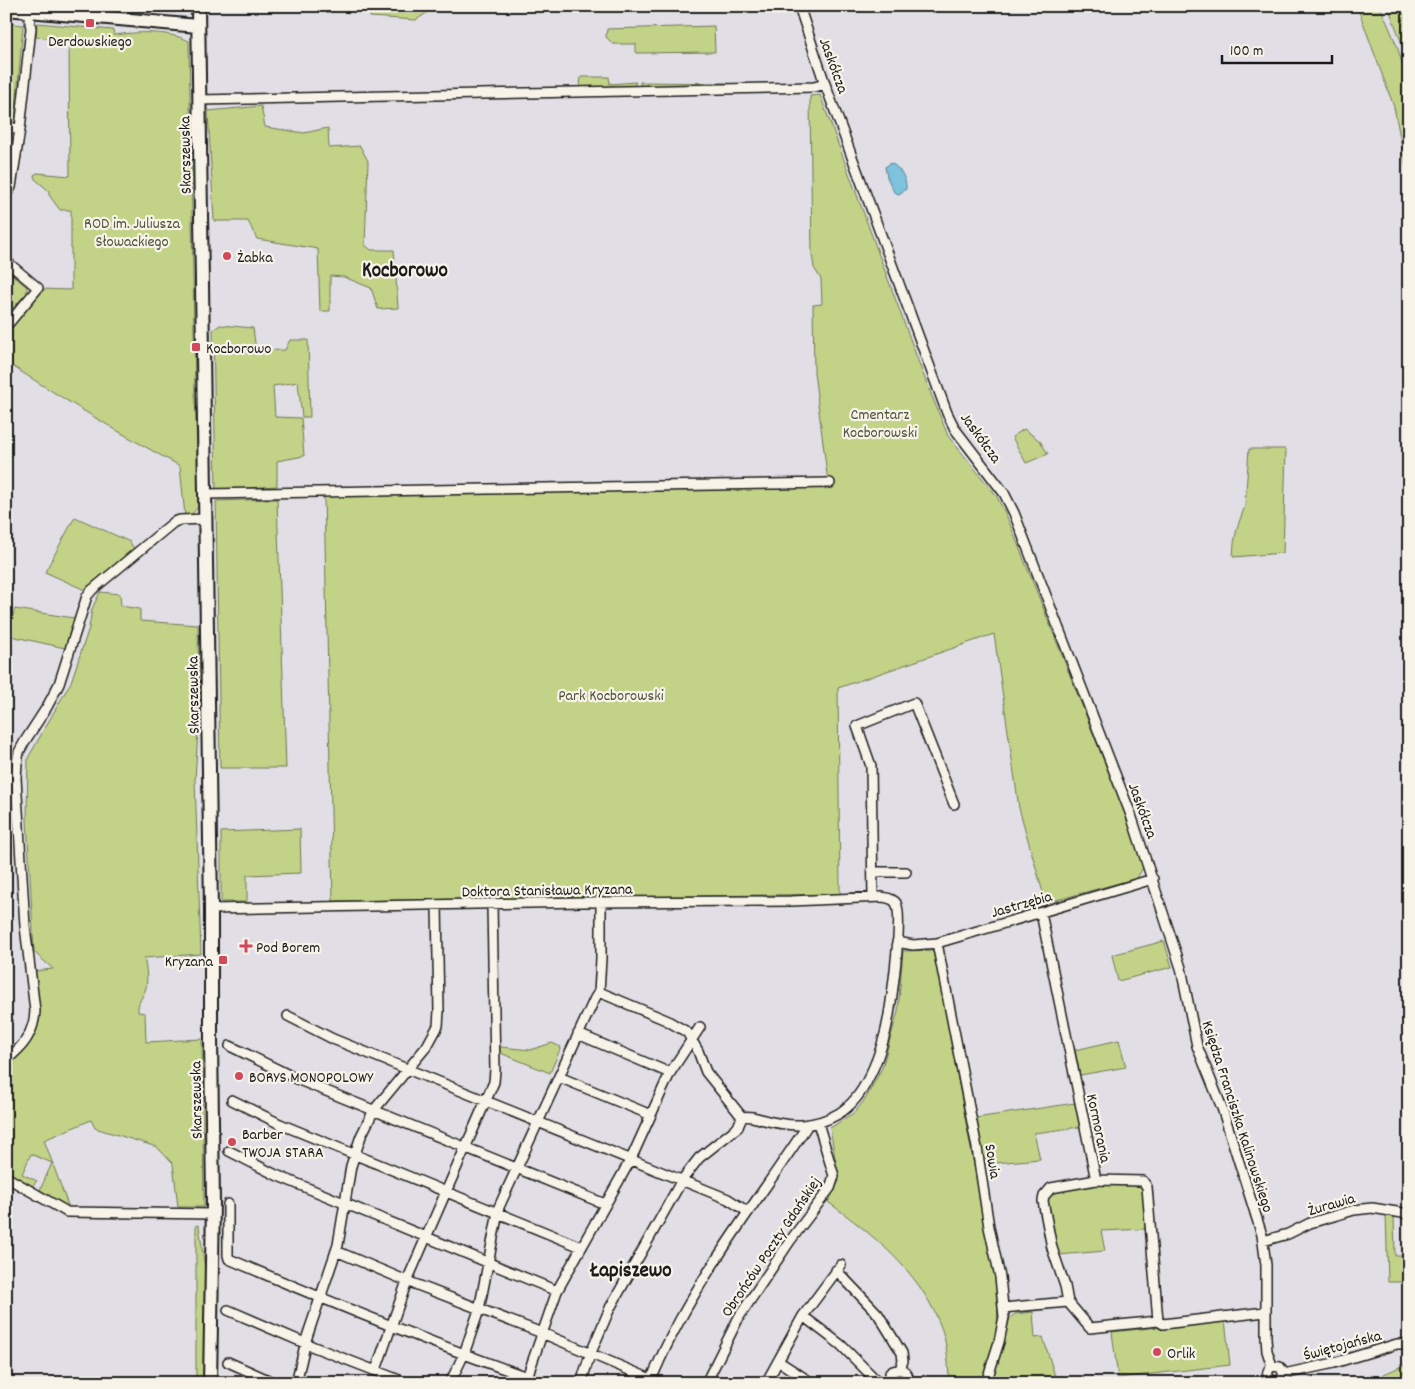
<svg xmlns="http://www.w3.org/2000/svg" width="1415" height="1389" viewBox="0 0 1415 1389" font-family="Dekko,sans-serif">
<style>
.green{fill:#c2d388;stroke:#6f7852}
.water{fill:#7dc3de;stroke:#568090}
.lines{fill:none;stroke-linecap:round;stroke-linejoin:round}
.street-casing{stroke:#1c1c1c;stroke-width:12}
.secondary-casing{stroke:#1c1c1c;stroke-width:16}
.street{stroke:#f7f3e8;stroke-width:9}
.secondary{stroke:#f7f3e8;stroke-width:12}
.poi-dot{fill:#d1495b;stroke:#f7f3e8;stroke-width:2}
.labels{text-anchor:middle;stroke-width:4.5;stroke-linejoin:round;paint-order:stroke}
.poi-label{font-size:16px;fill:#1c1c1c;stroke:#f7f3e8;text-anchor:start}
.street-label{font-size:16px;fill:#1c1c1c;stroke:#f7f3e8}
.park-label{font-size:16px;fill:#4e533c;stroke:#f7f3e8}
.district-label{font-size:21px;font-weight:bold;fill:#1c1c1c;stroke:#f7f3e8}
</style>
<rect width="100%" height="100%" fill="#e1dee5"/>
<filter id="ink" filterUnits="userSpaceOnUse"><feTurbulence type="fractalNoise" baseFrequency=".02" numOctaves="2"/><feDisplacementMap in="SourceGraphic" scale="10" xChannelSelector="R" yChannelSelector="G"/><feConvolveMatrix kernelMatrix="1 2 1 2 8 2 1 2 1" color-interpolation-filters="sRGB"/></filter>
<g filter="url(#ink)">
<path class="green" d="M 371,6 L 437,6 L 416,20 L 370,17 Z
M 1357,6 L 1380,6 L 1397,46 L 1409,86 L 1409,183 L 1394,107 Z
M 1388,6 L 1409,6 L 1409,63 Z
M 6,23 L 23,25 L 15,121 L 6,121 Z
M 37,23 L 113,30 L 114,35 C 138,32 166,30 189,41 L 195,394 L 199,506 L 190,516 L 185,516 L 180,466 C 121,434 63,399 6,362 L 6,330 L 40,289 L 71,290 L 71,210 L 60,210 L 49,195 L 49,191 L 35,179 L 34,175 L 37,173 L 70,176 L 69,40 L 36,37 Z
M 714,26 L 715,52 L 636,53 L 636,44 L 613,44 L 606,37 L 607,29 Z
M 581,77 L 609,77 L 610,84 L 636,82 L 633,87 L 581,87 L 580,86 Z
M 640,82 L 726,83 L 724,85 L 641,87 Z
M 820,95 L 923,374 L 948,436 L 996,495 L 1007,517 L 1145,864 L 1137,878 L 1046,903 L 1019,808 L 994,634 L 838,688 L 840,894 L 333,901 L 324,496 L 828,482 L 814,372 L 813,305 L 822,304 L 821,279 L 814,268 L 812,254 L 810,96 Z
M 261,106 L 265,127 L 304,133 L 328,128 L 329,148 L 360,146 L 368,161 L 365,245 L 371,250 L 394,250 L 398,308 L 378,309 L 371,288 L 344,277 L 330,276 L 330,311 L 320,311 L 318,249 L 257,239 L 248,221 L 214,221 L 208,111 Z
M 6,270 L 27,287 L 27,293 L 9,312 L 6,310 Z
M 220,325 L 253,328 L 256,351 L 285,350 L 290,340 L 308,340 L 310,417 L 302,417 L 298,382 L 273,386 L 275,417 L 301,418 L 304,456 L 277,461 L 277,486 L 216,490 L 213,330 Z
M 1024,429 L 1040,441 L 1048,454 L 1026,463 L 1012,437 Z
M 1249,449 L 1286,449 L 1283,553 L 1233,557 L 1234,543 L 1237,528 L 1245,506 Z
M 277,499 L 286,768 L 220,768 L 216,501 Z
M 75,517 L 130,542 L 134,549 L 85,590 L 45,572 Z
M 100,592 L 120,594 L 121,606 L 140,609 L 140,621 L 198,625 L 199,713 L 195,780 L 201,954 L 144,958 C 146,967 148,979 146,988 C 143,997 137,1002 138,1012 L 145,1013 L 146,1042 L 202,1039 L 204,1207 L 178,1207 L 173,1164 L 157,1147 L 95,1128 L 91,1120 L 44,1140 L 69,1208 L 40,1190 L 52,1163 L 31,1154 L 22,1174 L 37,1181 L 31,1187 L 6,1173 L 6,1068 C 23,1054 34,1040 39,1018 L 35,971 L 53,969 L 34,952 L 27,820 L 28,758 L 71,682 L 89,628 L 92,609 Z
M 15,609 L 74,618 L 65,648 L 6,635 Z
M 300,829 L 301,873 L 247,875 L 247,902 L 221,902 L 221,832 Z
M 1164,941 L 1172,967 L 1118,981 L 1112,955 Z
M 934,950 L 998,1294 L 997,1332 L 982,1383 L 913,1383 L 914,1378 L 949,1379 C 948,1360 947,1340 939,1322 C 918,1270 872,1234 828,1202 L 839,1181 L 830,1128 L 855,1112 L 866,1098 L 882,1068 L 898,1011 L 903,951 Z
M 1119,1040 L 1126,1067 L 1080,1075 L 1075,1050 Z
M 552,1043 L 561,1047 L 550,1073 L 498,1052 L 498,1048 L 501,1047 L 530,1050 Z
M 1075,1103 L 1080,1127 L 1034,1133 L 1040,1159 L 984,1164 L 976,1118 Z
M 1099,1183 L 1136,1183 L 1143,1190 L 1145,1229 L 1101,1231 L 1105,1251 L 1058,1255 L 1047,1199 L 1050,1193 L 1056,1190 Z
M 1386,1214 L 1394,1216 L 1395,1256 L 1409,1256 L 1409,1282 L 1388,1282 Z
M 196,1225 L 199,1226 L 206,1276 L 205,1383 L 196,1383 Z
M 1033,1312 L 1035,1338 L 1043,1337 L 1057,1383 L 990,1383 L 1010,1318 L 1015,1314 Z
M 1225,1320 L 1230,1365 L 1118,1378 L 1112,1332 Z
M 1406,1354 L 1409,1354 L 1409,1383 L 1386,1383 L 1384,1374 L 1405,1365 Z"/>
<path class="water" d="M 891,163 C 900,168 907,179 906,189 L 899,194 L 894,192 L 887,177 L 885,167 Z"/>
<g class="lines">
<defs>
<path id="street" d="M 799,6 L 825,84 L 947,413 L 955,429 L 1004,493 L 1014,513 L 1131,815 L 1181,968 L 1197,1046 L 1222,1108 L 1262,1235 L 1266,1265 L 1266,1338 L 1267,1351 L 1272,1366
M 199,100 L 814,87 L 825,84
M 6,127 L 20,129
M 6,194 L 11,187 L 20,129 L 31,28 L 27,6
M 6,261 L 38,288 L 9,323
M 206,494 L 830,483
M 873,872 L 906,872
M 873,897 L 871,766 L 857,726 L 914,703 L 954,804
M 211,909 L 584,902 L 791,901 L 882,897 C 887,898 892,898 896,903 C 904,917 890,1015 885,1034 C 881,1049 876,1064 869,1077 C 862,1092 851,1106 838,1114 C 814,1128 790,1127 764,1120 C 756,1118 751,1115 742,1117 L 706,1072 L 698,1051 L 687,1032 L 666,1020 L 599,992 L 601,959 L 601,903
M 897,942 L 913,945 L 937,943 L 1153,879
M 937,943 L 977,1148 L 989,1227 L 1000,1277 L 1004,1317 L 999,1342 L 986,1383
M 288,1016 L 333,1039 L 728,1199 L 748,1212
M 578,1034 L 670,1073
M 230,1046 L 299,1080 L 605,1204
M 6,1060 C 23,1047 34,1033 35,1011 L 25,926 L 16,778 L 17,763 L 19,752 L 25,741 L 47,707 L 59,684 L 87,596 L 92,590 L 174,522 L 180,520 L 206,519
M 559,1077 L 651,1115
M 232,1100 L 280,1124 L 581,1247
M 229,1151 L 276,1175 L 557,1291
M 6,1177 L 67,1212 L 213,1214
M 1096,1180 L 1143,1181 L 1147,1187 L 1158,1321
M 228,1204 L 228,1255 L 229,1259 C 327,1301 426,1341 527,1377
M 1263,1241 L 1288,1234 L 1310,1223 L 1354,1210 L 1372,1208 L 1409,1214
M 336,1251 L 407,1281 L 542,1333 L 660,1383
M 836,1270 L 878,1314 L 902,1353 L 903,1361 L 900,1369
M 1068,1302 L 1090,1328 L 1158,1321 L 1163,1324 L 1265,1312
M 1003,1308 L 1068,1302 L 1065,1286 L 1052,1248 L 1043,1201 L 1044,1196 L 1051,1188 L 1096,1180 L 1041,913
M 228,1310 L 314,1347 L 407,1383
M 803,1316 L 841,1345 L 879,1383
M 778,1361 L 812,1383
M 228,1362 L 275,1383
M 1272,1366 L 1280,1367 L 1284,1374 L 1280,1381 L 1273,1381
M 1272,1366 C 1266,1371 1266,1377 1273,1381
M 376,1370 L 407,1281 L 494,1082 L 495,1070 L 492,904
M 1284,1374 L 1334,1363 L 1397,1344 L 1409,1344
M 296,1383 L 307,1337 L 338,1245 L 351,1166 L 361,1136 L 374,1110 L 427,1046 L 438,1026 L 439,1011 L 437,905
M 450,1383 L 464,1354 L 479,1310 L 499,1207 L 595,998 L 599,992
M 525,1383 L 557,1291 L 631,1159 L 670,1073 L 700,1027
M 581,1383 L 590,1355 L 610,1308 L 682,1180 L 699,1158 L 738,1127 L 742,1117
M 650,1383 C 688,1288 752,1210 807,1126
M 706,1383 L 739,1317 L 790,1241 L 830,1188 L 834,1176 L 818,1123
M 766,1383 L 803,1316 L 841,1265
M 890,1383 L 890,1373 L 893,1371 L 900,1369 C 906,1371 910,1376 907,1383"/>
<path id="secondary" d="M 198,6 L 211,909 L 211,1039 L 213,1203 L 210,1383
M 6,9 L 198,26"/>
</defs>
<use href="#street" class="street-casing"/>
<use href="#secondary" class="secondary-casing"/>
<use href="#street" class="street"/>
<use href="#secondary" class="secondary"/>
</g>
</g>
<g class="poi-dot">
<rect x="85" y="18" width="10" height="10" rx="2.5"/>
<circle cx="227" cy="256" r="5"/>
<rect x="191" y="342" width="10" height="10" rx="2.5"/>
<path d="M243.5 938.5h5v5h5v5h-5v5h-5v-5h-5v-5h5z"/>
<rect x="218" y="955" width="10" height="10" rx="2.5"/>
<circle cx="239" cy="1076" r="5"/>
<circle cx="232" cy="1142" r="5"/>
<circle cx="1157" cy="1352" r="5"/>
</g>
<g class="labels">
<g class="poi-label">
<text x="90" y="46" text-anchor="middle">Derdowskiego</text>
<text x="237" y="262">Żabka</text>
<text x="206" y="353">Kocborowo</text>
<text x="256" y="952">Pod Borem</text>
<text x="213" y="966" text-anchor="end">Kryzana</text>
<text x="249" y="1082">BORYS MONOPOLOWY</text>
<text x="242" y="1139">Barber<tspan x="242" dy="18">TWOJA STARA</tspan></text>
<text x="1167" y="1358">Orlik</text>
</g>
<g class="street-label">
<text transform="translate(835 65) rotate(70)" y="6">Jaskółcza</text>
<text transform="translate(184 155) rotate(-91)" y="6">Skarszewska</text>
<text transform="translate(982 437) rotate(54)" y="6">Jaskółcza</text>
<text transform="translate(192 695) rotate(-91)" y="6">Skarszewska</text>
<text transform="translate(1144 810) rotate(70)" y="6">Jaskółcza</text>
<text transform="translate(547 889) rotate(-1)" y="6">Doktora Stanisława Kryzana</text>
<text transform="translate(1021 903) rotate(-16)" y="6">Jastrzębia</text>
<text transform="translate(195 1100) rotate(-91)" y="6">Skarszewska</text>
<text transform="translate(1239 1116) rotate(72)" y="6">Księdza Franciszka Kalinowskiego</text>
<text transform="translate(1100 1128) rotate(78)" y="6">Kormorania</text>
<text transform="translate(994 1161) rotate(81)" y="6">Sowia</text>
<text transform="translate(1331 1203) rotate(-16)" y="6">Żurawia</text>
<text transform="translate(770 1246) rotate(-56)" y="6">Obrońców Poczty Gdańskiej</text>
<text transform="translate(1342 1344) rotate(-15)" y="6">Świętojańska</text>
</g>
<g class="park-label">
<text x="132" y="228">ROD im. Juliusza<tspan x="132" dy="18">Słowackiego</tspan></text>
<text x="880" y="419">Cmentarz<tspan x="880" dy="18">Kocborowski</tspan></text>
<text x="611" y="700">Park Kocborowski</text>
</g>
<g class="district-label">
<text x="405" y="276">Kocborowo</text>
<text x="631" y="1276">Łapiszewo</text>
</g>
</g>
<rect width="1415" height="1389" fill="none" stroke="#f7f3e8" stroke-width="25"/>
<rect x="12" y="12" width="1390" height="1364" fill="none" stroke="#1c1c1c" stroke-width="2" filter="url(#ink)"/>
<path d="M1222 55v8h110v-8" fill="none" stroke="#1c1c1c" stroke-width="2.5"/>
<text x="1230" y="55" font-size="15" fill="#1c1c1c" stroke="#f7f3e8" stroke-width="4" paint-order="stroke">100 m</text>
</svg>
